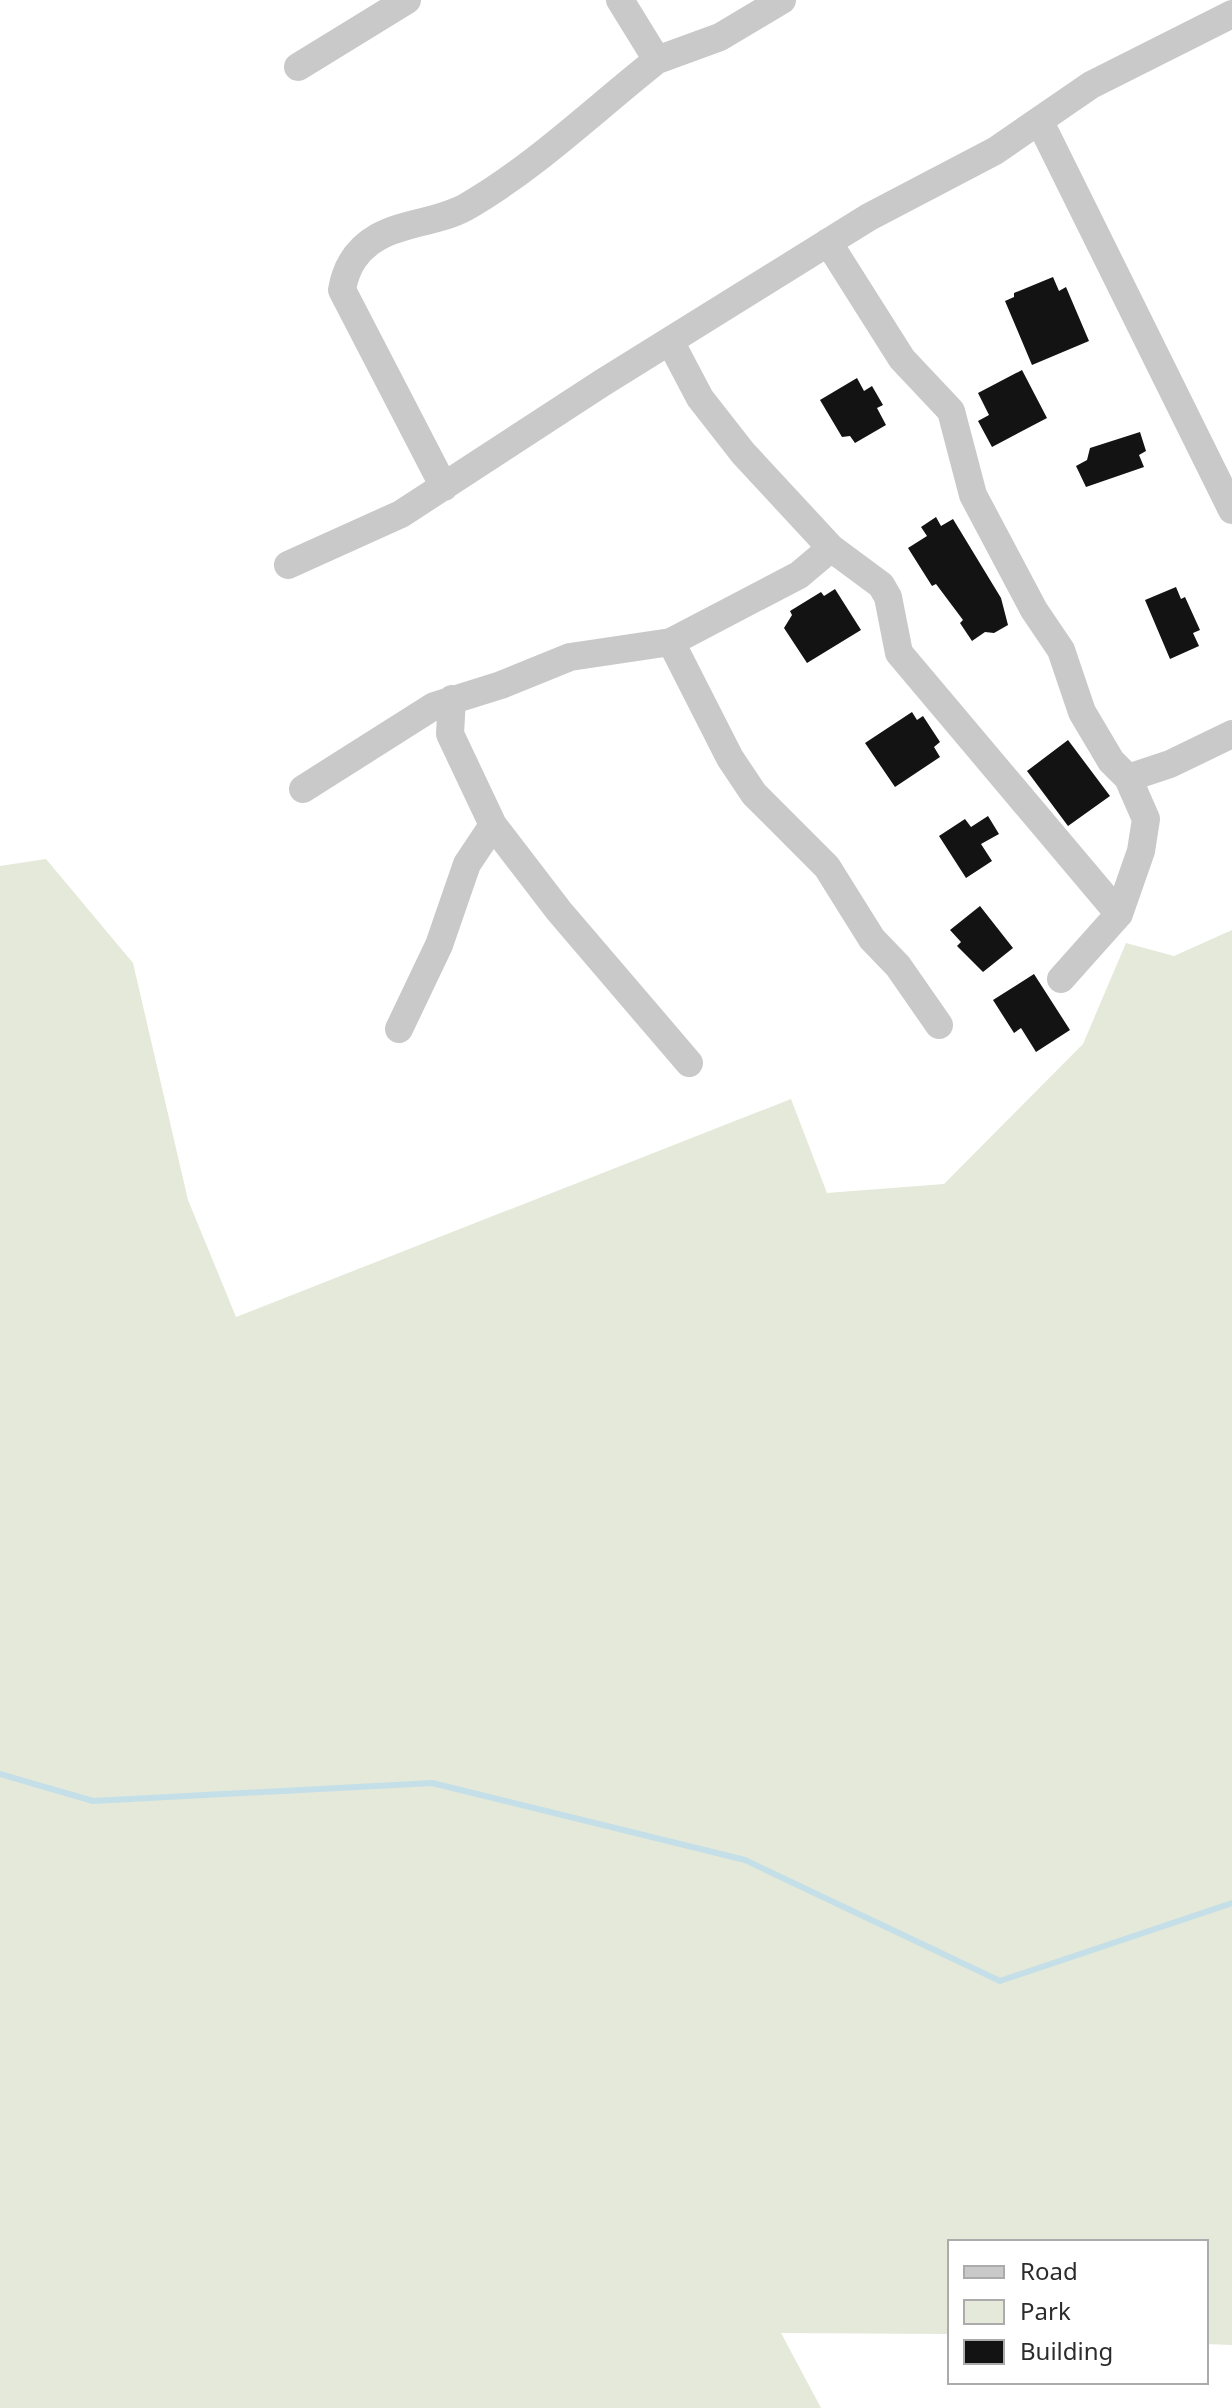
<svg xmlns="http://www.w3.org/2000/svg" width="1232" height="2408" viewBox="0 0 1232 2408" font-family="'Noto Sans',sans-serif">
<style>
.green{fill:#e4e9d9}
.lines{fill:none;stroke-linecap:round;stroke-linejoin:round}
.stream{stroke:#c5dfe9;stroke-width:6}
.building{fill:#131313}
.minor{stroke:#c9c9c9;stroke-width:28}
</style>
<rect width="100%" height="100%" fill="#fff"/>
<path class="green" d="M 46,859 L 133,963 L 188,1200 L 236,1317 L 791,1099 L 827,1193 L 944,1184 L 1083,1044 L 1126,943 L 1174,956 L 1232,930 L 1232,2345 L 1206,2344 L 1206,2242 L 950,2242 L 950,2334 L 781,2333 L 821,2408 L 0,2408 L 0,866 Z"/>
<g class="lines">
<path class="stream" d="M 0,1774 L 93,1801 L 432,1783 L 745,1860 L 1000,1981 L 1232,1903"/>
</g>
<path class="building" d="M 1053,277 L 1059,291 L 1066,287 L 1089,341 L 1032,365 L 1005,301 L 1014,297 L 1014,293 Z
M 1022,370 L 1047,418 L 992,447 L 978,421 L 989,415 L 978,393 Z
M 857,378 L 864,391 L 872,386 L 883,405 L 877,408 L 886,425 L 855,443 L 850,436 L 842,437 L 820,400 Z
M 1140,432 L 1146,451 L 1139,455 L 1144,467 L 1086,487 L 1076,466 L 1087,460 L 1090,448 Z
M 936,517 L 941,526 L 953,519 L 1001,598 L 1008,625 L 994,633 L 985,632 L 972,641 L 960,623 L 963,620 L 936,584 L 932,586 L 908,548 L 927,536 L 921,527 Z
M 1176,587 L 1181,599 L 1185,597 L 1200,630 L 1193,633 L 1199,646 L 1170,659 L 1145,600 Z
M 835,589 L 861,630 L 807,663 L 784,628 L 792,615 L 790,611 L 821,592 L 824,596 Z
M 912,712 L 917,720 L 923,716 L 940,742 L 934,747 L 940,757 L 895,787 L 865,743 Z
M 1068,740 L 1110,796 L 1068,826 L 1027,771 Z
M 988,816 L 999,834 L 981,844 L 992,861 L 966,878 L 939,836 L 965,819 L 971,827 Z
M 980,906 L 1013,948 L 983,972 L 957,946 L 961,942 L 950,930 Z
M 1034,974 L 1070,1030 L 1036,1052 L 1021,1028 L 1014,1033 L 993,1000 Z"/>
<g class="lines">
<path class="minor" d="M 657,60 L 720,37 L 782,0
M 298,67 L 407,0
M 1040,122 L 1232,510
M 828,242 L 902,359 L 951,411 L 973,495 L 1034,610 L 1061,650 L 1082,712 L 1111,761 L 1128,778 L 1146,819 L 1141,851 L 1119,914 L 1061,979
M 670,341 L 700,398 L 743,453 L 831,548 L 881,585 L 888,597 L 899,653 L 1119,914
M 444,487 L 342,290 C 346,266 357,249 378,237 C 405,222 439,222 466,207 C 534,168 595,109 657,60 L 620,0
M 288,565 L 401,514 L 602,383 L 869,217 L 995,151 L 1091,85 L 1232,14
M 671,642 L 730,758 L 754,794 L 827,867 L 872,939 L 898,966 L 939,1025
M 452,699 L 450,734 L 493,825 L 559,911 L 689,1063
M 1128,778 L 1170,764 L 1232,734
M 303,789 L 434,706 L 501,685 L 570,657 L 671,642 L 799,575 L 831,548
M 399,1029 L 439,945 L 467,864 L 493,825"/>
</g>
<rect x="948" y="2240" width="260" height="144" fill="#ffffff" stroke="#ababab" stroke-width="2"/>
<rect x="964" y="2266" width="40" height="12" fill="#c9c9c9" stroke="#ababab" stroke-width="2"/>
<text x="1020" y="2280" font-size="24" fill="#2c2c2c">Road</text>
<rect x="964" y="2300" width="40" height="24" fill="#e4e9d9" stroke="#ababab" stroke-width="2"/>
<text x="1020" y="2320" font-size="24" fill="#2c2c2c">Park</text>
<rect x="964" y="2340" width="40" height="24" fill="#131313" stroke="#ababab" stroke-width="2"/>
<text x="1020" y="2360" font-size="24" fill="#2c2c2c">Building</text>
</svg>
